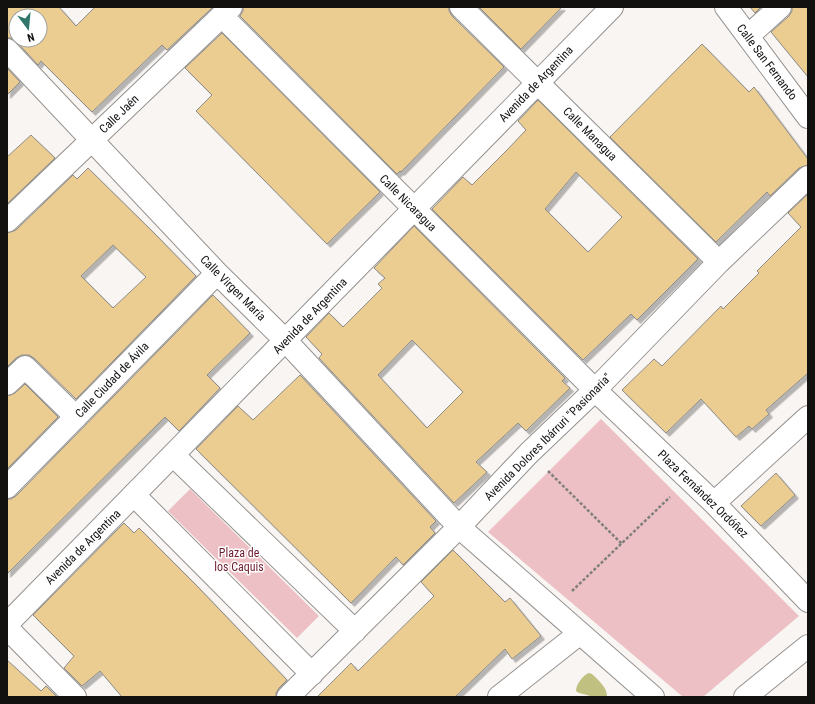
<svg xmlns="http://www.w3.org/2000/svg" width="815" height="704" viewBox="0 0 815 704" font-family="'Roboto Condensed',sans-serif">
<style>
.green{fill:#edc0c5}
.water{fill:#c0c080}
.building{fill:#ebcd91;stroke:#8e8c89;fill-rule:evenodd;filter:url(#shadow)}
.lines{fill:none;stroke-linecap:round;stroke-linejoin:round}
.street-casing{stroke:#959290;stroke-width:24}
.secondary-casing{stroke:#959290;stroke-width:24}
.path{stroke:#817f7d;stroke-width:2.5;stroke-dasharray:3 2;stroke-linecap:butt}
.street{stroke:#fff;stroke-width:22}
.secondary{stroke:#fff;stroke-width:22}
.labels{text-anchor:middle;stroke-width:3;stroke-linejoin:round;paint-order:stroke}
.street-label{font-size:12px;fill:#121110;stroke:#fff}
.park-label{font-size:12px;fill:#6d1c2f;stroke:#fff}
</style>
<defs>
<filter id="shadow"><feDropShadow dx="3.5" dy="3.5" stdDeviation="0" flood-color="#0004"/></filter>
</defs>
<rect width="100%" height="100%" fill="#f8f5f3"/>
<path class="green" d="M 601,419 L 799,616 L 703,697 L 683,697 L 488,532 Z
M 190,489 L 319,616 L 297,638 L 168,511 Z"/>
<path class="water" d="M 589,673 L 592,674 C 598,680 608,688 607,697 L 591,697 C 586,693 580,695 576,691 C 576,684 583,675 589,673 Z"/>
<path class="building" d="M 7,7 L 59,7 L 76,26 L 95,7 L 213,7 L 167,50 L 162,45 L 92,112 L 41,61 L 38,65 L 16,41 L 11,38 L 7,38 ZM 16,16 L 40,16 L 40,40 L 16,40 Z
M 243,7 L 449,7 L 449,11 L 452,16 L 504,67 L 401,172 L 400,171 L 397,174 L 240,16 L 243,11 Z
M 479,7 L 562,7 L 521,49 Z
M 750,7 L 761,7 L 755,13 Z
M 792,7 L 808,7 L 808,77 L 771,32 L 789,16 L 792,11 Z
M 222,33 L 380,192 L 327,244 L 196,111 L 212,95 L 185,68 Z
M 702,44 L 749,92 L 754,87 L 808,159 L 808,165 L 799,168 L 770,196 L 767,192 L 716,242 L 610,137 Z
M 7,68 L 20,82 L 7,95 Z
M 538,100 L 698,259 L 637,320 L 631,314 L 583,360 L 432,209 L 463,177 L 472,185 L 507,150 L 526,130 L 518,121 ZM 576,172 L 622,217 L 588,252 L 545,209 Z
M 31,135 L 55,158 L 7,204 L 7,157 Z
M 88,168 L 154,233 L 196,276 L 76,399 L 34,358 L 29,355 L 22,355 L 16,358 L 7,367 L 7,233 L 16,230 L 73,175 L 77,179 ZM 113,245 L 146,277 L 113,308 L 81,276 Z
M 808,194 L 808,373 L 766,410 L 769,414 L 752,429 L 749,426 L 736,437 L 701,399 L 666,433 L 622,390 L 654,359 L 662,366 L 721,306 L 723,309 L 759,273 L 757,271 L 801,227 L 788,213 Z
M 414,226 L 565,378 L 562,381 L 570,388 L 526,431 L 518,423 L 476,462 L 487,472 L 454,503 L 319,358 L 322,354 L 306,337 L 329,313 L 343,327 L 382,288 L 378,284 L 385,278 L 374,268 ZM 412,340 L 463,392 L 427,428 L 378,375 Z
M 213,295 L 250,333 L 207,375 L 220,388 L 179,431 L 165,417 L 7,574 L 7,499 L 11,499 L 16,496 Z
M 300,375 L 436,521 L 430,527 L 435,533 L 403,565 L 396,557 L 351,603 L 196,449 L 238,406 L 253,420 Z
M 25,384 L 58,417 L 7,469 L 7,396 L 15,393 Z
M 776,473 L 795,495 L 761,526 L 741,506 Z
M 124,523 L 134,533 L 139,528 L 197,586 L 287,680 L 279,688 L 276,693 L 276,697 L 122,697 L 100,671 L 82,686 L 64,668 L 74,656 L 33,615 Z
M 453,550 L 505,602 L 510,598 L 541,636 L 512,659 L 505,649 L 455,697 L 317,697 L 351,663 L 358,671 L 434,596 L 421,582 Z
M 7,660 L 41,691 L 46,686 L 57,697 L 7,697 Z"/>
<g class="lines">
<defs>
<path id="street" d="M 461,7 L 719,262
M 726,7 L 808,117
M 222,16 L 595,390 L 714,503 L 808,601
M 748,36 L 780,7
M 7,50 L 217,273 L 285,340 L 459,527 L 653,697
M 7,221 L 231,7
M 7,384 L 25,367 L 76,417
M 173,455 L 355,631
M 7,487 L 217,273
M 134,495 L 312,674
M 714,503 L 808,417
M 7,628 L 75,697
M 288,697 L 459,527 L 529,453 L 595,390 L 719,262 L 808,177
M 499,697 L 580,633"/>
<path id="secondary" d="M 7,624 L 612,7
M 745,697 L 808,646"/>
</defs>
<use href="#street" class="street-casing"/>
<use href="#secondary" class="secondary-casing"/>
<path class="path" d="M 548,471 L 622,544
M 572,591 L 670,497"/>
<use href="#street" class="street"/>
<use href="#secondary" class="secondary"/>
</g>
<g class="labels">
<g class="street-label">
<text transform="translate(767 62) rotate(53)" y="4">Calle San Fernando</text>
<text transform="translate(536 84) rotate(-46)" y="4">Avenida de Argentina</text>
<text transform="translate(119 114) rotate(-44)" y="4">Calle Jaén</text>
<text transform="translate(590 134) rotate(45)" y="4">Calle Managua</text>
<text transform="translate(408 203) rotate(45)" y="4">Calle Nicaragua</text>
<text transform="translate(233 288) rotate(45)" y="4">Calle Virgen María</text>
<text transform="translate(310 316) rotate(-46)" y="4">Avenida de Argentina</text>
<text transform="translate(112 380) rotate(-46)" y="4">Calle Ciudad de Ávila</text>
<text transform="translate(548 437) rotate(-45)" y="4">Avenida Dolores Ibárruri "Pasionaria"</text>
<text transform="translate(703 494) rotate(44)" y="4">Plaza Fernández Ordóñez</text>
<text transform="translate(83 547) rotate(-45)" y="4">Avenida de Argentina</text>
</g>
<g class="park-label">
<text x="239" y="557">Plaza de<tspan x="239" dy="14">los Caquis</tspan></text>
</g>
</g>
<rect width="815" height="704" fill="none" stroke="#121110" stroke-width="16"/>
<g transform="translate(28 28) rotate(164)"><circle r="19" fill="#ffffff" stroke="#a0a09f"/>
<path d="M0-3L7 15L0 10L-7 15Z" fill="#31766b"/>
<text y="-6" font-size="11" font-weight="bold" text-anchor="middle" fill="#121110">N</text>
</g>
</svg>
